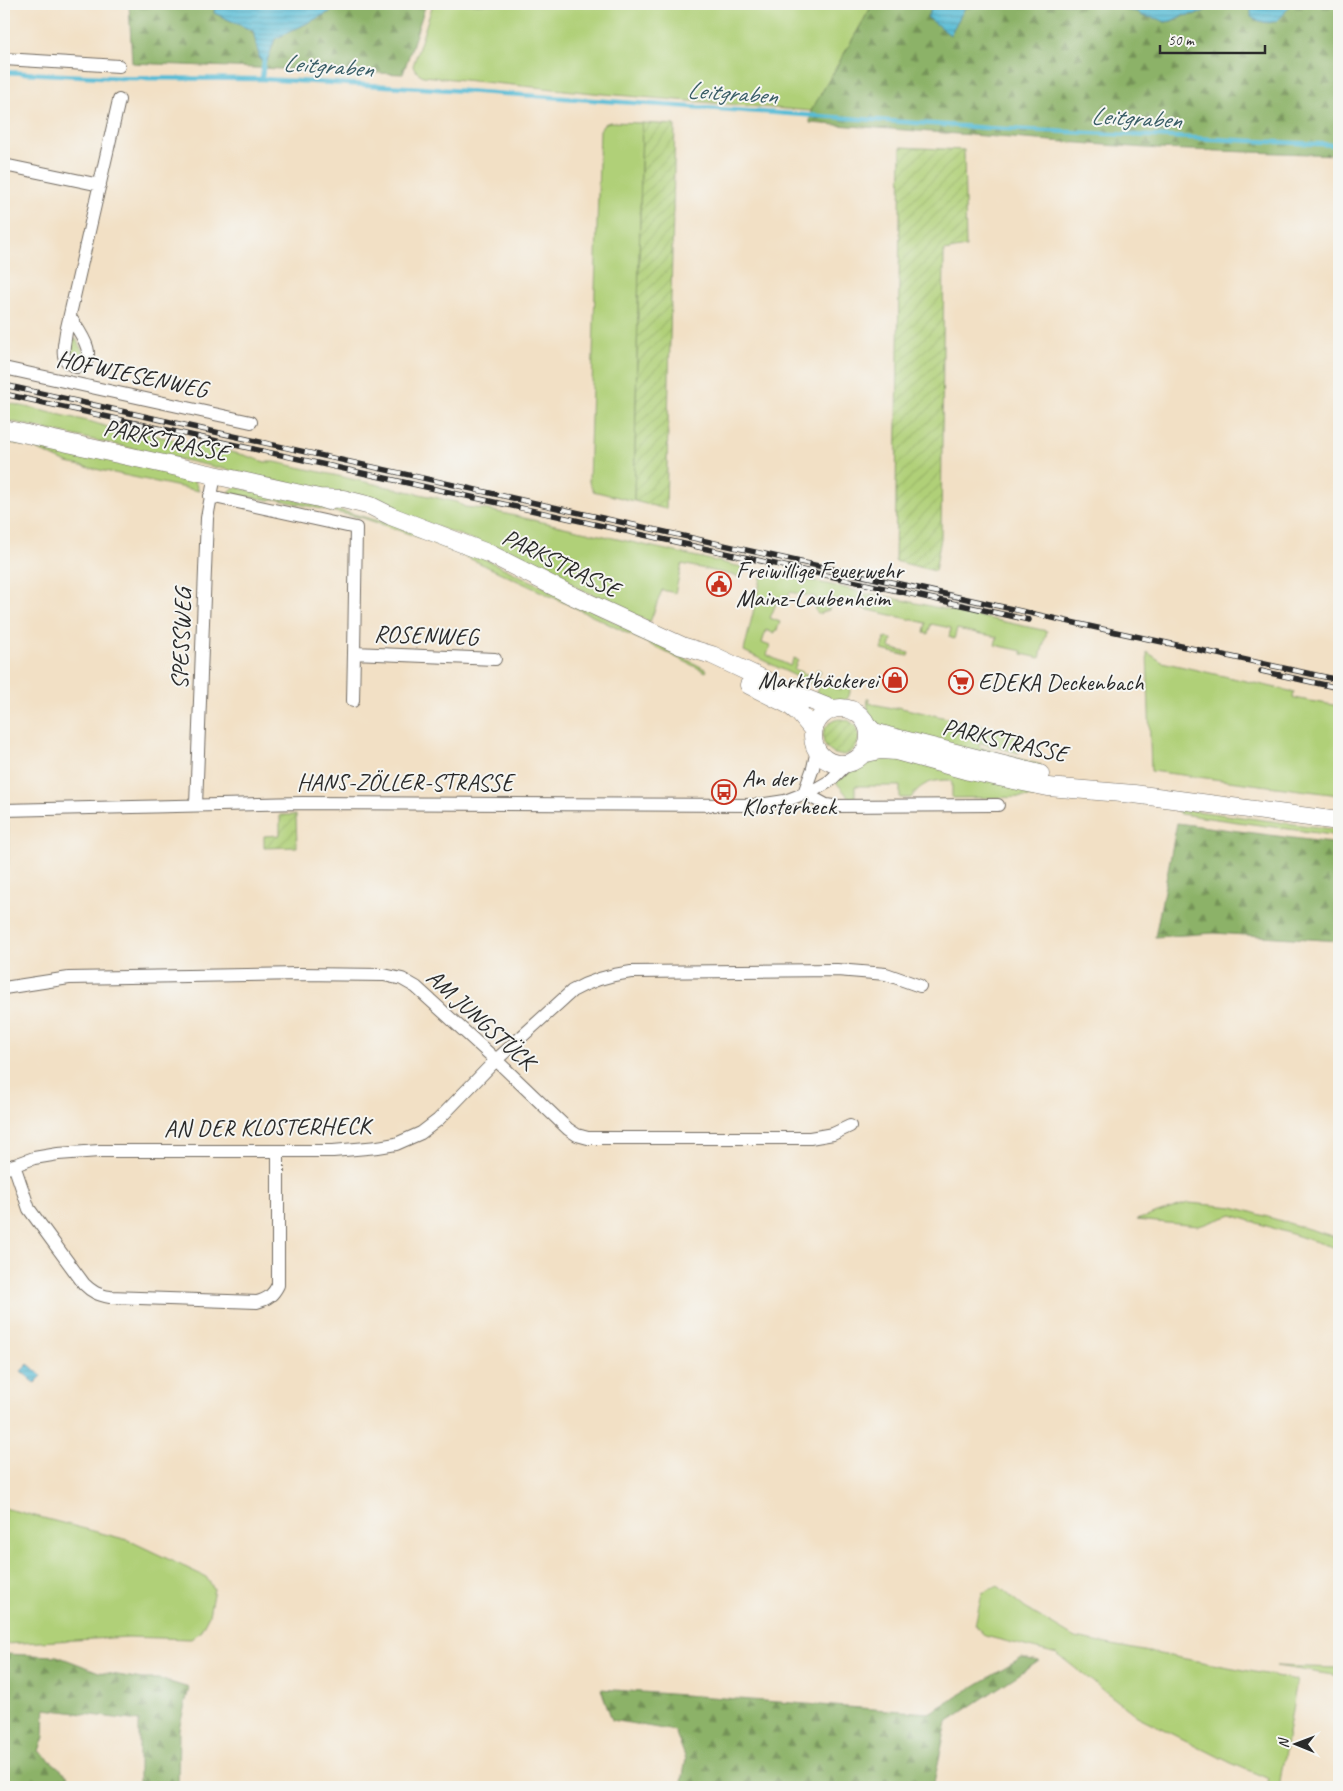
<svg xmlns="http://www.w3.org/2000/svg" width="1343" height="1791" viewBox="0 0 1343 1791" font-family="Caveat,sans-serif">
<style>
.grass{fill:#b0d078;stroke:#6e7e52}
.forest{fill:url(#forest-firs);stroke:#5c6e4a}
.garden{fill:url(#garden-furrows);stroke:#6e7e52}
.water{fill:url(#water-rules);stroke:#417480}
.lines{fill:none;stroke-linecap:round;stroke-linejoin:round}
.stream{stroke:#57bcd6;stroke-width:4.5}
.street-casing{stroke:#716a61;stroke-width:14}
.secondary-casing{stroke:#716a61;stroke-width:19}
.street{stroke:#fff;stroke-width:12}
.secondary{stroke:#fff;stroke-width:18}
.rail-casing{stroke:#2b2b2b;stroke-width:5.5}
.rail{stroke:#f6f6f2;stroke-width:4;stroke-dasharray:11;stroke-linecap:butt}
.labels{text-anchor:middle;stroke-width:4;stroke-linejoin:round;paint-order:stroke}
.street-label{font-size:24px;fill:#2b2b2b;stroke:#f6f6f2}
.poi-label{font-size:24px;fill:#2b2b2b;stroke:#f6f6f2;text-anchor:start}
.water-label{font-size:25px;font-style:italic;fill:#3a5e67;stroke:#f6f6f2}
</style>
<defs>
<pattern id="forest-firs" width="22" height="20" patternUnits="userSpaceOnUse" patternTransform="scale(1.25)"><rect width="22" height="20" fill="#8cb268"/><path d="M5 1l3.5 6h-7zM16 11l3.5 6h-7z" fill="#739156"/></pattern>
<pattern id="garden-furrows" width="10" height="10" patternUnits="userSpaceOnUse" patternTransform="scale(1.25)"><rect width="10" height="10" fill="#b0d078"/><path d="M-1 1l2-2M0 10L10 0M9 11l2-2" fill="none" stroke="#98b368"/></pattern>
<pattern id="water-rules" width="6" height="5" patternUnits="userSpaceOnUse" patternTransform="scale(1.25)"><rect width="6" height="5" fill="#57bcd6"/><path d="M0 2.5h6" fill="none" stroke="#4899ae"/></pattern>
</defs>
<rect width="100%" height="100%" fill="#f6f6f2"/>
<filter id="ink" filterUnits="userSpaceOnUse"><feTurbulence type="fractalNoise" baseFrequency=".02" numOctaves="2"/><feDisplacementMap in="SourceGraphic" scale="10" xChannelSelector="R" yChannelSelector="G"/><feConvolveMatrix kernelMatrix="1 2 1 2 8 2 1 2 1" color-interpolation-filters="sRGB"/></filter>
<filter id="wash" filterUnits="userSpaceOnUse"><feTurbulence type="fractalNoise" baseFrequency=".0096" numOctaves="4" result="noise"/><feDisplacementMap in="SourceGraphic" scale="20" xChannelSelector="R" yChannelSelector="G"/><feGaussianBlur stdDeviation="1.12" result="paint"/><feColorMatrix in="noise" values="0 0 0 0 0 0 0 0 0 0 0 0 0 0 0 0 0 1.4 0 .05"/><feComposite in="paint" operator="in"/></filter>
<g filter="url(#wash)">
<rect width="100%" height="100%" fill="#f2e0c5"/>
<path class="grass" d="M 433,4 L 873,4 L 811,111 L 604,94 L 423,76 L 417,72 L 413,66 Z
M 610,122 L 642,123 L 634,501 L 593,491 L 589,482 L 600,130 L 604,124 Z
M 72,339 L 76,339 L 84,354 L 78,361 L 69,358 L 71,341 Z
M 4,402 L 92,422 L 111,428 L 122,428 L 244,455 L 265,462 L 275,462 L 456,502 L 465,507 L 484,509 L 742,567 L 741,577 L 682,564 L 675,593 L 662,590 L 650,622 L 490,546 L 363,500 L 4,420 Z
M 4,436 L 181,474 L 195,482 L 199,491 L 67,463 L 34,448 L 4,441 Z
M 235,487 L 324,506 L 398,526 L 453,544 L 590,609 L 707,670 L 706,672 L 578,609 L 473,560 L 421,538 L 363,518 L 275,499 L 269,500 L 230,494 L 230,491 Z
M 763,570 L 845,588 L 867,594 L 874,594 L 1047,631 L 1040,658 L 1022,654 L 1022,651 L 995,645 L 997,637 L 957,629 L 954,639 L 949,637 L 951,628 L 931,624 L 928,634 L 924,633 L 926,623 L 830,601 L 829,610 L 819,614 L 815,610 L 815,597 L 790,592 L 787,602 L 778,599 L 770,618 L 780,622 L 777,630 L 773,633 L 766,630 L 762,643 L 770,646 L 767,655 L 790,666 L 794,658 L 798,660 L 794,669 L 813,677 L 817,669 L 821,671 L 814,685 L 744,651 Z
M 885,638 L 892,639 L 890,648 L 909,653 L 908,656 L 882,650 Z
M 1147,652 L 1162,662 L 1294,692 L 1293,698 L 1339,706 L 1339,795 L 1151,771 Z
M 821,681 L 840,691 L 845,682 L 850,687 C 852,710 826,701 813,698 Z
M 867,699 L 869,699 L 869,703 L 896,709 L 897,707 L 1024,735 L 1019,753 L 980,743 L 979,747 L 1041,765 L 1040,767 L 886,732 L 869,717 Z
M 888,756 L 1052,793 L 1049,797 L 952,798 L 952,783 L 949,780 C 932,780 921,783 911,798 L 900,798 L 900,786 L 855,786 L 855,799 L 850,799 L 836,782 L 865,761 Z
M 1181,809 L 1339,830 L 1339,836 L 1180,814 L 1177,811 Z
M 1188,1203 L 1234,1207 L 1339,1238 L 1339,1249 L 1232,1215 L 1199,1226 L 1136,1220 Z
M 4,1508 L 128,1540 L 206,1577 L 214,1589 L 209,1615 L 200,1632 L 191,1639 L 128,1637 L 4,1644 Z
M 998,1586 L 1025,1608 L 1075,1638 L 1297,1680 L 1279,1787 L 1267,1787 L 1269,1779 L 1231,1763 L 1137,1716 L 1057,1654 L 985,1636 L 975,1625 L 982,1593 Z
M 1276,1666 L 1339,1668 L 1339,1676 Z"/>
<path class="forest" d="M 129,4 L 215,4 L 214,13 L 253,31 L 260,60 L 267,61 L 275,39 L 346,4 L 426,4 L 403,74 L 132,63 Z
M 873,4 L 934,4 L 928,17 L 950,34 L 967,4 L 1115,4 L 1125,10 L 1138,12 L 1142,16 L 1160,19 L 1165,22 L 1171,21 L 1182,16 L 1198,14 L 1208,9 L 1212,4 L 1251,4 L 1251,6 L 1287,9 L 1290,4 L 1339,4 L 1339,81 L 1337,84 L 1339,105 L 1339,155 L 1159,149 L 810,123 L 811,111 Z
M 1177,823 L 1339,844 L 1339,941 L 1214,933 L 1155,937 Z
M 4,1654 L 57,1656 L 99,1672 L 142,1679 L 160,1679 L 189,1688 L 179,1729 L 178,1787 L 139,1787 L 139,1721 L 45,1709 L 44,1737 L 39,1751 L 70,1777 L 76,1787 L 4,1787 Z
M 1022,1658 L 1039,1661 L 947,1722 L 933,1787 L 681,1787 L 686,1759 L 675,1731 L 612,1720 L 601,1689 L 929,1713 Z"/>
<path class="garden" d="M 642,123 L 675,125 L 666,509 L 634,501 Z
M 901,147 L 964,150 L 966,247 L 944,251 L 941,538 L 935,571 L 895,561 Z
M823 737a18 18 0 1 1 36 0a18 18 0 1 1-36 0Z
M 280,815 L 296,815 L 297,847 L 264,848 L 264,836 L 280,835 Z
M 4,823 L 8,823 L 8,865 L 4,865 Z"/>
<path class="water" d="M 215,4 L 346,4 L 275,39 L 267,61 L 260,60 L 253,31 L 214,13 Z
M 934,4 L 967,4 L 950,35 L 927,17 Z
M 1115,4 L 1212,4 L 1208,9 L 1198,14 L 1182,16 L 1171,21 L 1165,22 L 1159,19 L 1142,16 L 1138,12 L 1125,10 Z
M 1251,4 L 1290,4 C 1280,23 1271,28 1251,17 Z
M 28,1364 L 42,1376 L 35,1383 L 21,1371 Z"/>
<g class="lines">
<path class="stream" d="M 4,72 L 122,78 L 262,79 L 422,88 L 988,128 L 1339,145
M 262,79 L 264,60"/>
</g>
</g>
<g filter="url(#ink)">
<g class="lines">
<defs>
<path id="street" d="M 4,59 L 119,66
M 4,165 L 100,185
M 70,317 C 78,330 102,359 77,367 C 58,361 64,348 66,332 L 119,100
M 4,368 L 251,422
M 210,496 L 356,528 L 354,653 L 495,659
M 353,701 L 354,653
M 804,793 L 826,805 L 833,806 L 998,805
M 804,793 L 813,768 L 817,750
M 196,805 L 207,518 L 215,475
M 4,810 L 302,803 L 759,805 L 785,801 L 816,789 L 830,781 L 848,763
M 4,988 L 69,978 L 299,974 L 384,975 L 402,979 L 416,987 L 496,1060 L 568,1129 L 577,1135 L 588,1138 L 810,1138 L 833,1134 L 850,1126
M 14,1165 L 29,1209 L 84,1284 C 92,1292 98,1295 110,1297 L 257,1302 C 268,1299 273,1295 278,1285 L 278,1152
M 4,1169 L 34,1158 L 58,1154 L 99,1151 L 333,1151 L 378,1147 L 396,1144 L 421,1133 L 438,1120 L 496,1060 L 572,991 C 591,980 609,975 631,972 L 837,970 L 886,974 L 920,986"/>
<path id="secondary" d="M 4,429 L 319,498 L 328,501
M 319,498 L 343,499 L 371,506 L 391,516 L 490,554 L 569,594 L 682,646 L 712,655 L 795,694 L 832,709
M 749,685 L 789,705 L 799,713 L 813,730
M813 736a28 28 0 1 1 56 0a28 28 0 1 1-56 0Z
M 867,725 L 874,732 L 888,736 L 1040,774
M 862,754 L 880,750 L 896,751 L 969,771 L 1048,787 L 1134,794 L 1339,821"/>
</defs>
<use href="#street" class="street-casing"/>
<use href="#secondary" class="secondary-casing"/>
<use href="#street" class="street"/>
<use href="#secondary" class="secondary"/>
<defs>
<path id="rail" d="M 4,385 L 1102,629 L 1339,680
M 4,394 L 1029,620
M 1261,671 L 1339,688"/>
</defs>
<use href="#rail" class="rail-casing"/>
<use href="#rail" class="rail"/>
</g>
</g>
<defs>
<symbol id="civic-ring" viewBox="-11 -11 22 22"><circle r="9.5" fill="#f6f6f2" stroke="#c8321e" stroke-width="1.5"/><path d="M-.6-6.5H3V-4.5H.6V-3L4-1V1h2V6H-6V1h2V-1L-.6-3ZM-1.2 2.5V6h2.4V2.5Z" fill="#c8321e"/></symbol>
<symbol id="shop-ring" viewBox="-11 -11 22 22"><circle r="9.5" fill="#f6f6f2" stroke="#c8321e" stroke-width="1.5"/><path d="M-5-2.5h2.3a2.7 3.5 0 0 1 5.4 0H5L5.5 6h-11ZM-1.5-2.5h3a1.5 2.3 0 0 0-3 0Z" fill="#c8321e"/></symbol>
<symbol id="supermarket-ring" viewBox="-11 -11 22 22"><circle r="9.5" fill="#f6f6f2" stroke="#c8321e" stroke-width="1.5"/><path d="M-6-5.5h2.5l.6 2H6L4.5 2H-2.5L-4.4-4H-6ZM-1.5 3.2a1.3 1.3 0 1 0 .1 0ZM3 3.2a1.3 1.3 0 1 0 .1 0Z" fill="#c8321e"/></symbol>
<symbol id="bus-ring" viewBox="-11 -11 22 22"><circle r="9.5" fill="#f6f6f2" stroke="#c8321e" stroke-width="1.5"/><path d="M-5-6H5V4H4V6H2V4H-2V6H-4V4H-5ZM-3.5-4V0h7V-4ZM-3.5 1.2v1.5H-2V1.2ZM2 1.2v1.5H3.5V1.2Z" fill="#c8321e"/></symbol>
</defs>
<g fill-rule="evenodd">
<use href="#civic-ring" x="705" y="570" width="28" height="28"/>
<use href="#shop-ring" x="881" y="666" width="28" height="28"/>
<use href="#supermarket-ring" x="947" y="668" width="28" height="28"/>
<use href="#bus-ring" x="710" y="778" width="28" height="28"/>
</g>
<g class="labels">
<g class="street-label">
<text transform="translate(132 374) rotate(12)" y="8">HOFWIESENWEG</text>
<text transform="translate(166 440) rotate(12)" y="8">PARKSTRASSE</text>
<text transform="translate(561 563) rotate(26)" y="8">PARKSTRASSE</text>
<text transform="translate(426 635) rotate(2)" y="8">ROSENWEG</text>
<text transform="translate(181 639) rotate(-88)" y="8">SPESSWEG</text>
<text transform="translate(1005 740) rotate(13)" y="8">PARKSTRASSE</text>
<text x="405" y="790">HANS-ZÖLLER-STRASSE</text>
<text transform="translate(481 1019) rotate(42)" y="8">AM JUNGSTÜCK</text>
<text transform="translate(267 1127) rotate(-1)" y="8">AN DER KLOSTERHECK</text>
</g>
<g class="poi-label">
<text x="736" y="578">Freiwillige Feuerwehr<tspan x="736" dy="28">Mainz-Laubenheim</tspan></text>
<text x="878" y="688" text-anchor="end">Marktbäckerei</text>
<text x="978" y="690">EDEKA Deckenbach</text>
<text x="742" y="786">An der<tspan x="742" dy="28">Klosterheck</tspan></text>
</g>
<g class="water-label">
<text transform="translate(328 65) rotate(4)" y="9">Leitgraben</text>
<text transform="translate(732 92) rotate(4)" y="9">Leitgraben</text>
<text transform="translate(1136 117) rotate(3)" y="9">Leitgraben</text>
</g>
</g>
<rect width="1343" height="1791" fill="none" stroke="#f6f6f2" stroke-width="20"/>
<g transform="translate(1296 1744) rotate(271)" stroke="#f6f6f2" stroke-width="4" paint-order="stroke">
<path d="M0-4L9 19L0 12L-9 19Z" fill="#2b2b2b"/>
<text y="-8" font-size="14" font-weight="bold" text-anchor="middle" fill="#2b2b2b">N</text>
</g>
<path d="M1160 45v8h105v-8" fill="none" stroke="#2b2b2b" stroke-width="2.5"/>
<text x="1168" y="45" font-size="15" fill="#2b2b2b" stroke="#f6f6f2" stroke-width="4" paint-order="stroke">50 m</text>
</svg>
